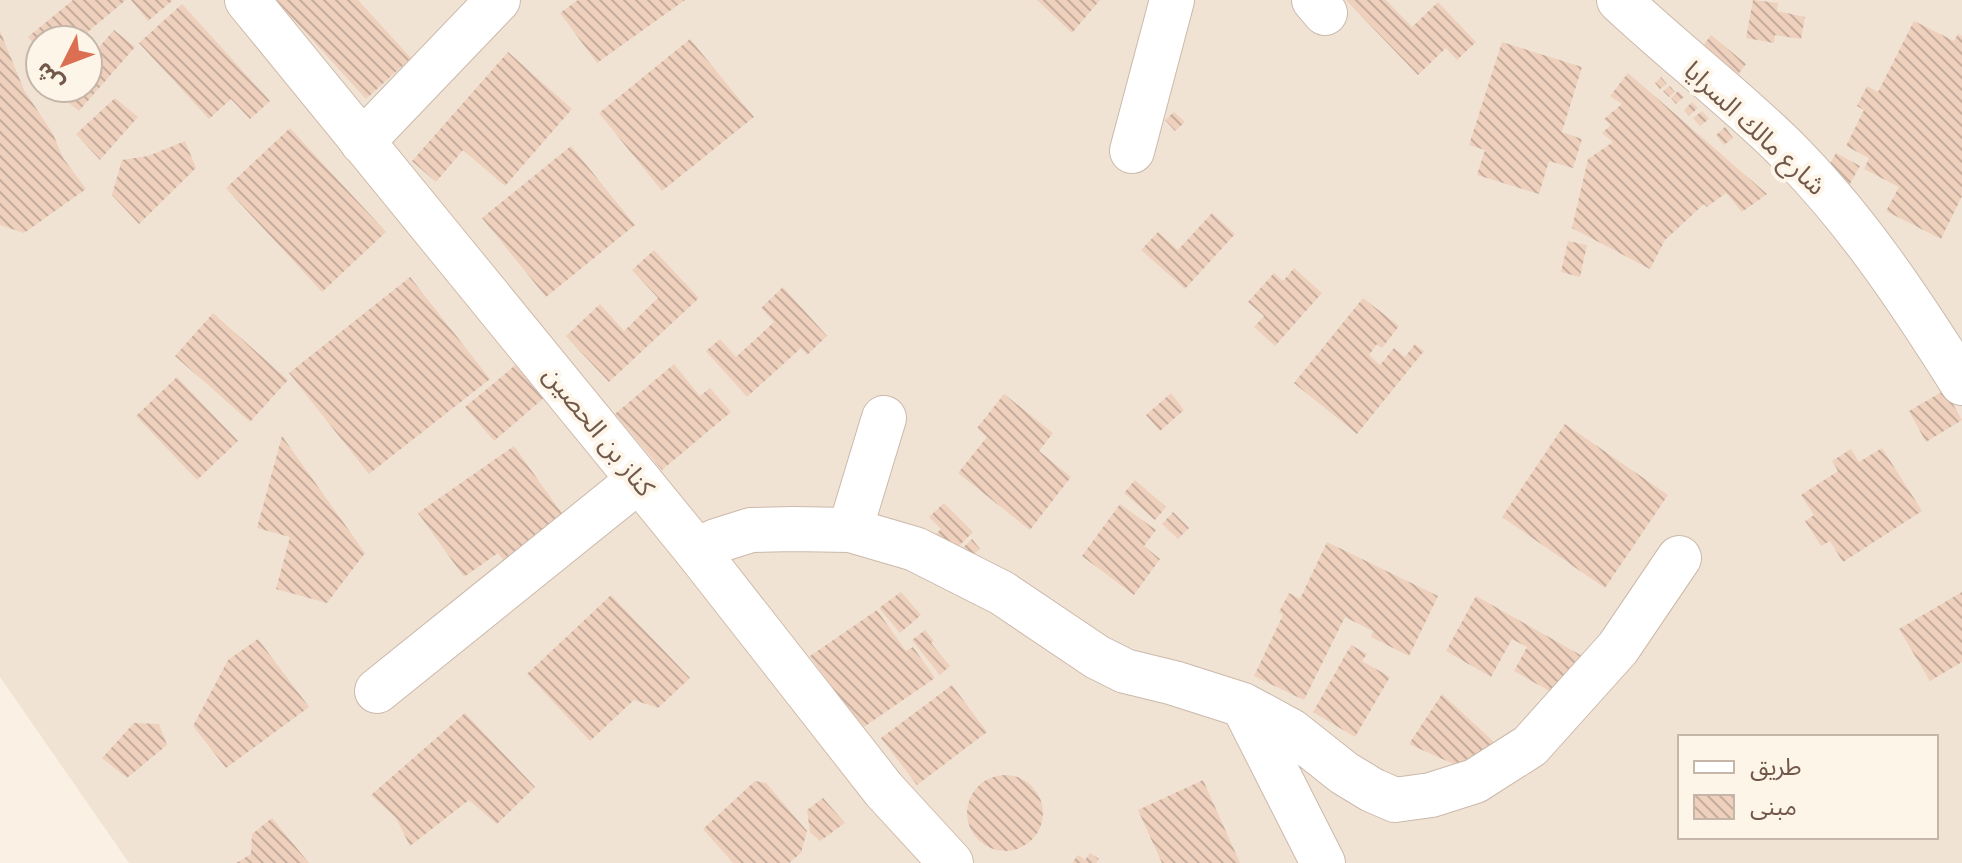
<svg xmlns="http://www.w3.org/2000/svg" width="1962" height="863" viewBox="0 0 1962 863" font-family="'Space Grotesk','Noto Sans Arabic',sans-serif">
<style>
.residential{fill:#f1e3d3;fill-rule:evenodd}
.building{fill:url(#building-back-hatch)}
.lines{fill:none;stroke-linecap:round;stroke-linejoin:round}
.street-casing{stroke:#cbb9ab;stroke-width:46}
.secondary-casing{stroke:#d0bbab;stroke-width:46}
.street{stroke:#fff;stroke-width:44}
.secondary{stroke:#fff;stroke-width:44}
.labels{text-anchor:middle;stroke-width:8;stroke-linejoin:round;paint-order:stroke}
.street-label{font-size:26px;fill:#71584b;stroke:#fef5e9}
</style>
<defs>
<pattern id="building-back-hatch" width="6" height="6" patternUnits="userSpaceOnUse" patternTransform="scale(2)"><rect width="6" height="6" fill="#eed0bd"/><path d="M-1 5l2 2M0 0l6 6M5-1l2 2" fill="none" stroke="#c5ac9c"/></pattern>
</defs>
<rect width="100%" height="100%" fill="#faf1e4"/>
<path class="residential" d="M 0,0 L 1962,0 L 1962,863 L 129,863 L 0,677 ZM 40,40 L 88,40 L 88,88 L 40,88 ZM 1680,737 L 1936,737 L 1936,837 L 1680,837 Z"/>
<path class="building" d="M 73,0 L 126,0 L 78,40 L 40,40 L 40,51 L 28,37 Z
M 131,0 L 173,0 L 148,21 Z
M 276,0 L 358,0 L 411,58 L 366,99 Z
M 578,0 L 685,0 L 597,63 L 560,13 Z
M 1037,0 L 1100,0 L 1072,33 Z
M 1346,0 L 1386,0 L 1412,27 L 1438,2 L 1476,42 L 1457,60 L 1446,48 L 1418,75 Z
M 1753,0 L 1778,3 L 1777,11 L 1805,17 L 1801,39 L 1775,35 L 1774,43 L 1746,38 Z
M 182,4 L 270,101 L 250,119 L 231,99 L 209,119 L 139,43 Z
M 1914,21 L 1954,41 L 1958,34 L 1962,36 L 1962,196 L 1941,239 L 1886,211 L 1899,187 L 1864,169 L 1869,158 L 1846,146 L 1864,110 L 1857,106 L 1867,86 L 1878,92 Z
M 114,30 L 135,47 L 79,111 L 58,94 L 63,88 L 88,88 L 88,60 Z
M 0,31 L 24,90 L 53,134 L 63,158 L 86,189 L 24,233 L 0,225 Z
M 1711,35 L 1746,64 L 1737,76 L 1702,47 Z
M 690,39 L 754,117 L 662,191 L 599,113 Z
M 1502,42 L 1582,67 L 1562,132 L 1582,139 L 1573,168 L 1549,161 L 1539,194 L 1477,175 L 1485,150 L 1469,145 Z
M 508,52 L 572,109 L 505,186 L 463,150 L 436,182 L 412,161 Z
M 1628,73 L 1767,194 L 1742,212 L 1726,193 L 1707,207 L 1704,204 L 1665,240 L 1650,269 L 1572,228 L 1588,159 L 1613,142 L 1602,133 L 1611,125 L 1604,119 L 1622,104 L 1610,96 Z
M 1661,77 L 1667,84 L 1660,89 L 1655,83 Z
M 1670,86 L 1675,92 L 1669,97 L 1663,91 Z
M 1678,91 L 1684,97 L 1676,104 L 1671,98 Z
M 115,98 L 138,117 L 100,160 L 76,134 Z
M 1692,102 L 1698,108 L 1689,116 L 1684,110 Z
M 1702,111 L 1709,119 L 1700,126 L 1693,118 Z
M 1174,112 L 1185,122 L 1175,131 L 1165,120 Z
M 1725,127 L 1733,138 L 1724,145 L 1716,135 Z
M 290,128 L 386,232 L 322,292 L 226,188 Z
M 185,141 L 196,168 L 139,224 L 112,195 L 122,160 L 148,156 Z
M 571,146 L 635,225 L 546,297 L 482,218 Z
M 1836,153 L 1860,166 L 1846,191 L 1822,178 Z
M 1212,213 L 1235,234 L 1185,289 L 1141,250 L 1158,232 L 1178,250 Z
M 1568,241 L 1587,245 L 1580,277 L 1561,272 Z
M 654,250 L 699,298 L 609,382 L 566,336 L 600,304 L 624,331 L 658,298 L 632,270 Z
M 1294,268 L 1322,293 L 1275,346 L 1254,327 L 1264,316 L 1248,302 L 1274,273 L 1283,281 Z
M 410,277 L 490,379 L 369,474 L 289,373 Z
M 783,287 L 827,336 L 807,355 L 801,348 L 747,397 L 706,351 L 720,339 L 736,357 L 774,322 L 761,308 Z
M 1363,298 L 1399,326 L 1382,348 L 1377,344 L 1369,355 L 1380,365 L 1394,348 L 1405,357 L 1415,344 L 1424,351 L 1357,434 L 1294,383 Z
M 213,313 L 288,380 L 250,422 L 175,356 Z
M 518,363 L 546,396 L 494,441 L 465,407 Z
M 674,364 L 700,396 L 710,388 L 731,412 L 662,470 L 615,414 Z
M 177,377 L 238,441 L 197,480 L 136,416 Z
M 1945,390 L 1962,420 L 1926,442 L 1909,411 Z
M 1171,393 L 1184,410 L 1160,431 L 1146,415 Z
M 1004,394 L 1053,433 L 1039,451 L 1071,477 L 1030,530 L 958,473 L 987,437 L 977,428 Z
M 1565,424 L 1668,495 L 1605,588 L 1502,517 Z
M 282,436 L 365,553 L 327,603 L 276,589 L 290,537 L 257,528 Z
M 514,446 L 568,522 L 507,565 L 498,553 L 464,577 L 418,513 Z
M 1882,448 L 1922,511 L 1843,562 L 1830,541 L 1821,546 L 1805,521 L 1814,515 L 1801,495 L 1838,471 L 1832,461 L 1851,449 L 1859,462 Z
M 1135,480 L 1166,507 L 1155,520 L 1124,493 Z
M 944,503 L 973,532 L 947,558 L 929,541 L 941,529 L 929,517 Z
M 1120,504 L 1156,530 L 1144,546 L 1160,559 L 1134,595 L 1082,556 Z
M 1173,512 L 1189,528 L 1178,539 L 1162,524 Z
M 972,539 L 980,549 L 959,567 L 951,559 Z
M 1327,542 L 1438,596 L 1409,656 L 1371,637 L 1373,631 L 1345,617 L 1304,700 L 1254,676 L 1283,615 L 1279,612 L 1289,593 L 1300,599 Z
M 901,592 L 921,615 L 900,633 L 879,608 Z
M 1962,592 L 1962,662 L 1930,681 L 1899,629 Z
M 611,595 L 690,678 L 658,708 L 634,700 L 590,741 L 527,674 Z
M 1476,596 L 1584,657 L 1562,698 L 1514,671 L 1527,647 L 1512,639 L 1491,677 L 1446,651 Z
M 877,610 L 906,651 L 913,647 L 935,678 L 861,729 L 810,656 Z
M 925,630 L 934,641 L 931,643 L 950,666 L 940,675 L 912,640 Z
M 258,639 L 309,707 L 226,768 L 193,726 L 228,660 Z
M 1351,645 L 1367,654 L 1362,661 L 1390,677 L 1355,737 L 1313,712 Z
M 952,685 L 987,732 L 917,785 L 881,738 Z
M 1442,694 L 1494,742 L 1467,770 L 1409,744 Z
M 465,713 L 535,787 L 497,824 L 469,800 L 410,846 L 396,818 L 371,795 Z
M 134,723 L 159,724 L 167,745 L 127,778 L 102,758 Z
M967 813a38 38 0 1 1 76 0a38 38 0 1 1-76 0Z
M 1203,780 L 1240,863 L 1162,863 L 1138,810 Z
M 755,781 L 766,783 L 807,831 L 801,853 L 789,863 L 733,863 L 703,829 Z
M 823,798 L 845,823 L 820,841 L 810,832 L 807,810 Z
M 272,818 L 309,863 L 236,863 L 251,854 L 252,834 Z
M 1090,853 L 1099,859 L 1096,863 L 1072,863 L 1078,855 L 1085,860 Z"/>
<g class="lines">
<defs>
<path id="street" d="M 1314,0 L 1325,13
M 1619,0 C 1672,50 1731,95 1783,146 C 1854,216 1909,299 1962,383
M 362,142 L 498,0
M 1132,151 L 1172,0
M 850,530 L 884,418
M 696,550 L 716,541 L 751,530 L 793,529 L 850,530 L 915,549 L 1002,593 L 1097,657 L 1125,671 L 1174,683 L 1243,705 L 1291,731 L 1344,773 L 1372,790 L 1395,800 L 1431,795 L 1475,781 L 1530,746 L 1618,648 L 1679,558
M 377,691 L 639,480
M 1243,705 L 1323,863"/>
<path id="secondary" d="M 247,0 L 696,550 L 884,790 L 951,863"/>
</defs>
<use href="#street" class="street-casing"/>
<use href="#secondary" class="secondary-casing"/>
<use href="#street" class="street"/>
<use href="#secondary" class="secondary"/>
</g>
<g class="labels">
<g class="street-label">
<text transform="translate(1755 128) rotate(43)" y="9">شارع مالك السرايا</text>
<text transform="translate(599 431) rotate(51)" y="9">كناز بن الحصين</text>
</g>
</g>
<rect x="1678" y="735" width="260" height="104" fill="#fef5e9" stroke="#c6b6aa" stroke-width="2"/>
<rect x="1694" y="761" width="40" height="12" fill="#ffffff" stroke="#c6b6aa" stroke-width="2"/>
<text x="1750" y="775" font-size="24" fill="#71584b">طريق</text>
<rect x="1694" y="795" width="40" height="24" fill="url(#building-back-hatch)" stroke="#c6b6aa" stroke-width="2"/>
<text x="1750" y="815" font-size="24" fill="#71584b">مبنى</text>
<g transform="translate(64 64) rotate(228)"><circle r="38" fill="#fef5e9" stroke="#c6b6aa" stroke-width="2"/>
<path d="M0-6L14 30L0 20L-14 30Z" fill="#dc6e51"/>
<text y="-12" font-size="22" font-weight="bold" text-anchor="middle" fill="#71584b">ش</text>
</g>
</svg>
